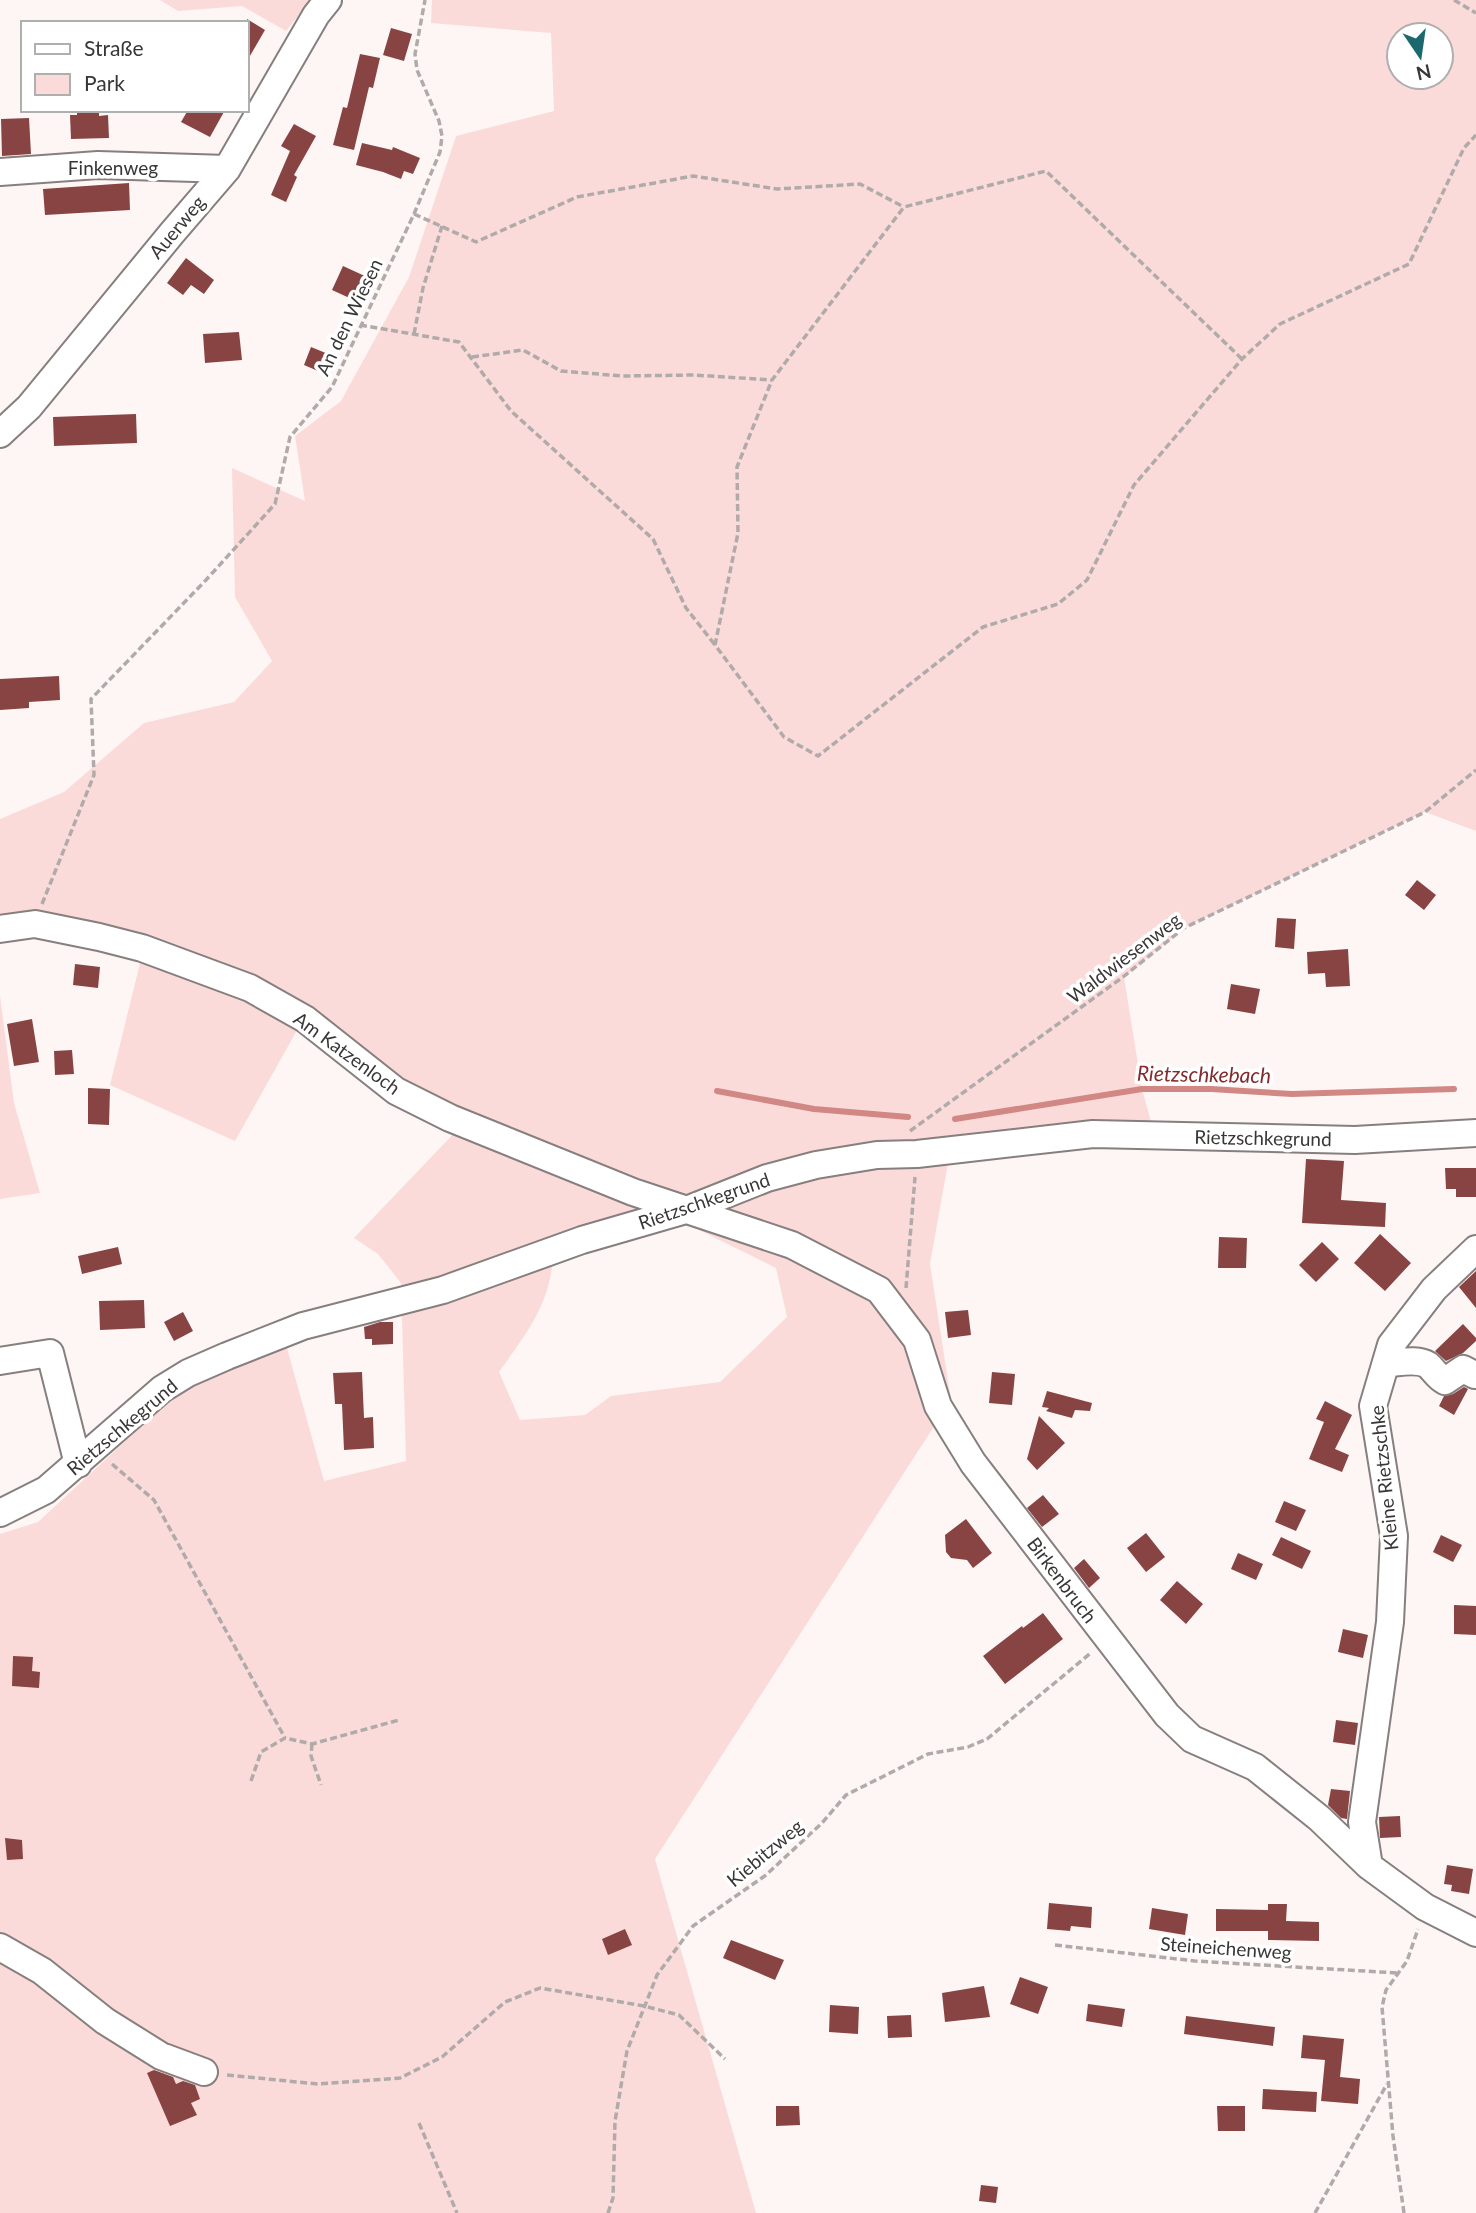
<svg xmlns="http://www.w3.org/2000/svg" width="1476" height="2213" viewBox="0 0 1476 2213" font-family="Lato,sans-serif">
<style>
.green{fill:#fbdbd9;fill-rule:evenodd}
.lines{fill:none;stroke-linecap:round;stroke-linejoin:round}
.stream{stroke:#d18784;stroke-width:6}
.building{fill:#874443}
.minor-casing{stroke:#867f7e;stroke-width:30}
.path{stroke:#b0abaa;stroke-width:3.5;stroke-dasharray:7 3.5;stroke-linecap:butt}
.minor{stroke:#fff;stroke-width:26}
.labels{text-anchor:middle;stroke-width:7;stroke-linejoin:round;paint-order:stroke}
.street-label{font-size:19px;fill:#393636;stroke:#fff}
.water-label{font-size:21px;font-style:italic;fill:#832b2e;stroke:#fff}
</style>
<rect width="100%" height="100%" fill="#fdf6f5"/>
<path class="green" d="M 160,0 L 311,0 L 286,31 L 242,6 L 178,11 Z
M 432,0 L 1476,0 L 1476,831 L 1425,812 L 1184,928 L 1124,977 L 1142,1089 L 1155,1136 L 950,1152 L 930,1264 L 951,1400 L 655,1859 L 756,2213 L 0,2213 L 0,1534 L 38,1522 L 187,1384 L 285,1341 L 324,1481 L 406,1461 L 401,1283 L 378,1254 L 354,1238 L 458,1129 L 659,1211 L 553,1243 C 555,1298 529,1330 499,1372 L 520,1420 L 585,1415 L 611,1396 L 720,1382 L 787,1317 L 776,1268 L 687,1224 L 642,1179 L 402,1085 L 250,988 L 0,925 L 0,819 L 64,792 L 144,723 L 234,702 L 272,661 L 235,597 L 232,468 L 305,501 L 295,436 L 341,401 L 409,277 L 456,136 L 554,111 L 551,33 L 431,23 ZM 1399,35 L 1441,35 L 1441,77 L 1399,77 Z
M 141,959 L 243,995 L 300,1025 L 235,1141 L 110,1085 Z
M 0,996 L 14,1103 L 40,1193 L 0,1199 Z"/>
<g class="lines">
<path class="stream" d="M 717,1091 L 814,1109 L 908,1117
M 955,1119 L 1142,1089 L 1211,1089 L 1292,1094 L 1454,1089"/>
</g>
<path class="building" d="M 247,19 L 265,30 L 247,61 Z
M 391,28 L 412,34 L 404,61 L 383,55 Z
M 360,54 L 380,58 L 373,88 L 369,87 L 354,150 L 333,145 L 343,107 L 347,108 Z
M 77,110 L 99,110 L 99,116 L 108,115 L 109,138 L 71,139 L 70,115 L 77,115 Z
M 188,110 L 225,110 L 210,137 L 181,122 Z
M 29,118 L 31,154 L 2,156 L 1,119 Z
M 294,124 L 316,136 L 294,175 L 297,177 L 286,202 L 271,195 L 290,151 L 281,146 Z
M 362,143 L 392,150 L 393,147 L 420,158 L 413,174 L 404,171 L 401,179 L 383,172 L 356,165 Z
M 129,183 L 130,210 L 45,215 L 43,189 Z
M 186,258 L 214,280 L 204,294 L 191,285 L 183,295 L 167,283 Z
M 343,266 L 367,277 L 356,301 L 332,290 Z
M 239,332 L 242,360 L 205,363 L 203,334 Z
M 311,347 L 333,356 L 325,374 L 304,365 Z
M 136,414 L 137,443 L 54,446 L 53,417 Z
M 59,676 L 60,700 L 29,702 L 29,708 L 0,710 L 0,679 Z
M 1417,880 L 1436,895 L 1424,910 L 1405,895 Z
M 1277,918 L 1296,919 L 1294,949 L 1275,947 Z
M 1348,949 L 1350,986 L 1326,987 L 1325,973 L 1308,974 L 1307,952 Z
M 75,964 L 100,967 L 98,988 L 73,985 Z
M 1231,984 L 1260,989 L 1255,1014 L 1227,1009 Z
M 32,1019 L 39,1062 L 14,1066 L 7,1024 Z
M 72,1050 L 74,1074 L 55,1075 L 54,1051 Z
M 88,1088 L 110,1089 L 109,1125 L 88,1124 Z
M 1306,1159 L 1344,1161 L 1341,1200 L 1386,1203 L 1385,1227 L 1302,1223 Z
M 1445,1168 L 1476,1168 L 1476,1197 L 1456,1197 L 1456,1189 L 1446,1189 Z
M 1380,1234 L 1411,1263 L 1385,1291 L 1354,1263 Z
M 1219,1237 L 1247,1238 L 1246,1268 L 1218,1268 Z
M 1322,1242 L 1339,1259 L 1316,1282 L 1299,1265 Z
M 118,1247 L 122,1264 L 82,1274 L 78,1256 Z
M 1476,1271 L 1476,1308 L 1459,1287 Z
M 144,1300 L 145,1328 L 100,1330 L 99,1301 Z
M 968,1310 L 971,1335 L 948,1338 L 945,1312 Z
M 183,1312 L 193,1331 L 174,1341 L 164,1322 Z
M 380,1322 L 393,1322 L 393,1344 L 372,1345 L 372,1339 L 365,1339 L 364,1327 Z
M 1463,1324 L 1476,1338 L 1476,1341 L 1463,1353 L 1446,1361 L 1435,1351 Z
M 362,1372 L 364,1418 L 373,1417 L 374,1448 L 344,1450 L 342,1404 L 335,1404 L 333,1373 Z
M 992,1372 L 1015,1374 L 1012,1405 L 989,1403 Z
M 1464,1387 L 1468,1389 L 1454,1415 L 1439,1406 L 1444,1396 L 1453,1394 Z
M 1047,1391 L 1092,1403 L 1090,1411 L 1075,1410 L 1072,1418 L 1046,1411 L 1049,1408 L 1042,1407 Z
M 1325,1401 L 1352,1415 L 1335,1449 L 1349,1455 L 1342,1472 L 1309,1459 L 1324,1422 L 1316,1419 Z
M 1039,1416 L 1065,1443 L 1037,1470 L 1027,1459 Z
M 1043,1495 L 1059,1514 L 1042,1527 L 1027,1508 Z
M 1284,1501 L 1306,1510 L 1296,1531 L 1275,1522 Z
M 966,1519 L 992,1553 L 973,1568 L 967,1560 L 951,1558 L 946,1552 L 945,1535 Z
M 1146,1533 L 1165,1557 L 1146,1572 L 1127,1548 Z
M 1441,1535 L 1462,1545 L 1453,1562 L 1433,1552 Z
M 1281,1537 L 1311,1551 L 1302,1569 L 1272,1555 Z
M 1238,1553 L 1263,1564 L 1256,1580 L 1231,1569 Z
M 1084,1559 L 1100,1578 L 1089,1588 L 1074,1568 Z
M 1177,1581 L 1203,1604 L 1186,1624 L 1160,1600 Z
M 1454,1605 L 1476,1606 L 1476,1635 L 1454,1634 Z
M 1043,1613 L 1063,1639 L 1005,1684 L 983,1656 L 1022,1626 L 1023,1628 Z
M 1343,1629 L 1368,1635 L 1363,1658 L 1338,1652 Z
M 13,1656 L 33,1657 L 32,1671 L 40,1672 L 39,1688 L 12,1686 Z
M 1336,1720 L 1358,1723 L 1355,1745 L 1333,1742 Z
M 1331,1789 L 1350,1791 L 1347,1819 L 1341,1818 L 1328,1805 Z
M 1400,1816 L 1401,1837 L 1380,1838 L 1379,1817 Z
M 5,1838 L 22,1840 L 23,1859 L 7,1860 Z
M 1447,1865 L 1473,1869 L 1469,1894 L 1451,1891 L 1452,1885 L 1444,1884 Z
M 1049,1903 L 1092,1907 L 1091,1928 L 1071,1926 L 1070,1931 L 1047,1929 Z
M 1268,1904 L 1287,1904 L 1286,1921 L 1319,1922 L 1319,1941 L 1268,1940 L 1268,1931 L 1216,1931 L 1216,1909 L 1268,1910 Z
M 1152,1908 L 1188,1914 L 1185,1935 L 1149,1929 Z
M 625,1929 L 632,1945 L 608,1955 L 602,1939 Z
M 731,1940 L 784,1960 L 775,1980 L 723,1958 Z
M 1020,1977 L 1048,1987 L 1038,2014 L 1010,2004 Z
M 984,1986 L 990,2017 L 945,2022 L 942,1993 Z
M 1088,2004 L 1125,2009 L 1122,2027 L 1086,2021 Z
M 830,2005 L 859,2007 L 858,2034 L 829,2032 Z
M 911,2015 L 912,2037 L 888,2038 L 887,2016 Z
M 1186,2016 L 1275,2027 L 1273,2046 L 1184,2034 Z
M 1303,2035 L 1344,2039 L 1340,2077 L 1360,2079 L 1358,2104 L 1321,2101 L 1325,2060 L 1301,2058 Z
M 154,2070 L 173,2077 L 176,2084 L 183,2081 L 195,2085 L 200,2099 L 191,2103 L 197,2115 L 170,2126 L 147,2073 Z
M 1263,2089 L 1317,2092 L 1316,2112 L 1262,2109 Z
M 776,2106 L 799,2106 L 800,2125 L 776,2126 Z
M 1217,2106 L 1245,2106 L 1245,2131 L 1218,2131 Z
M 981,2185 L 998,2187 L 996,2203 L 979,2201 Z"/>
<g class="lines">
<defs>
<path id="minor" d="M 0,172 L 98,165 L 227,169
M 0,434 L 29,407 L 172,233 L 227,169 L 316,15 L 328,0
M 0,929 L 35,924 L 99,937 L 142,948 L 250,988 L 305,1019 L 396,1091 L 450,1118 L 633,1192 L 792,1245 L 879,1290 L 917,1340 L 938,1406 L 973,1463 L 1167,1715 L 1192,1739 L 1255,1767 L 1319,1818 L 1369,1866 L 1425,1907 L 1476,1933
M 0,1361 L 50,1353 L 78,1464
M 1386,1363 C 1398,1363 1417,1358 1428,1365 C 1434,1370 1437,1377 1445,1381 L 1463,1369 L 1475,1375
M 0,1513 L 46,1490 L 162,1389 L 188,1373 L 227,1356 L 303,1326 L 443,1290 L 582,1240 L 689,1209 L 767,1178 L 816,1165 L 877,1155 L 917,1154 L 1093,1134 L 1355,1140 L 1476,1133
M 1369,1866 L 1362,1822 L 1390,1622 L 1394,1536 L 1373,1406 L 1391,1345 L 1434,1289 L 1476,1249
M 0,1947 L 42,1971 L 105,2021 L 161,2056 L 204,2072"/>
</defs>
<use href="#minor" class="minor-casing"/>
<path class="path" d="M 1454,0 L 1476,13
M 414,214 L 476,242 L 577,197 L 693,176 L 777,189 L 860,184 L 904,207
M 360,325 L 459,342 L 511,411 L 653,539 L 686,608 L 715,645
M 414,334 L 423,288 L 442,226
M 472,357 L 523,350 L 561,371 L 622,376 L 694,375 L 772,380
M 1242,359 L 1046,171 L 904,207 L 772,380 L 737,467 L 738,533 L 715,645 L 784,737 L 818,756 L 983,627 L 1058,604 L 1087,580 L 1134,485 L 1242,359 L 1280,324 L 1409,264 L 1464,148 L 1476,135
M 42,904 L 94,775 L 91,699 L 206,580 L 275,504 L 290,437 L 332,387 L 414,214 L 440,152 L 442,136 L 439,121 L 417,70 L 415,54 L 425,0
M 910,1131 L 1123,977 L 1184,928 L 1425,812 L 1476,770
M 906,1288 L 915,1177
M 112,1464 L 154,1500 L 285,1738
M 312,1744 L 311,1756 L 321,1785
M 251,1781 L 261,1752 L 285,1738 L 312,1744 L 399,1720
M 1055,1945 L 1195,1961 L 1397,1973
M 227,2075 L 318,2084 L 400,2078 L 442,2057 L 505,2002 L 540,1988 L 644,2006 L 679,2015 L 725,2059
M 419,2123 L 457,2213
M 608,2213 L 613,2198 L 615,2121 L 627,2051 L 657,1975 L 693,1926 L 766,1875 L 822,1823 L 846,1795 L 928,1754 L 968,1747 L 987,1739 L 1092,1652
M 1315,2213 L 1387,2084
M 1404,2213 L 1393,2136 L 1382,2007 L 1386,1990 L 1407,1961 L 1418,1929"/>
<use href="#minor" class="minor"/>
</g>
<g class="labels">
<g class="street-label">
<text x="113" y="175">Finkenweg</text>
<text transform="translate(177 227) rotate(-50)" y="7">Auerweg</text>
<text transform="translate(349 317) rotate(-64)" y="7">An den Wiesen</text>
<text transform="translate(1124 958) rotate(-37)" y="7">Waldwiesenweg</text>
<text transform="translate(347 1053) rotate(36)" y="7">Am Katzenloch</text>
<text transform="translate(1263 1138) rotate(1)" y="7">Rietzschkegrund</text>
<text transform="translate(704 1201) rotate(-19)" y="7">Rietzschkegrund</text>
<text transform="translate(122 1427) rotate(-40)" y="7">Rietzschkegrund</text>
<text transform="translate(1384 1478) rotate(-96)" y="7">Kleine Rietzschke</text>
<text transform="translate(1062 1580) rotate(53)" y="7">Birkenbruch</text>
<text transform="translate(765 1853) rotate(-40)" y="7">Kiebitzweg</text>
<text transform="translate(1226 1948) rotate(4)" y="7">Steineichenweg</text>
</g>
<g class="water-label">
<text transform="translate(1204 1075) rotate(1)" y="7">Rietzschkebach</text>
</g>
</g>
<rect x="21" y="21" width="228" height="91" fill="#ffffff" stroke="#b0afaf" stroke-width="2"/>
<rect x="35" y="44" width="35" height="10" fill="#ffffff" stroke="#b0afaf" stroke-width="2"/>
<text x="84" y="56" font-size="21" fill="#393636">Straße</text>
<rect x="35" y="74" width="35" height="21" fill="#fbdbd9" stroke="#b0afaf" stroke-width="2"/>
<text x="84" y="91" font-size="21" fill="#393636">Park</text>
<g transform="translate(1420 56) rotate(167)"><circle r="33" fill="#ffffff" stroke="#b0afaf" stroke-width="2"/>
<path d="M0-5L12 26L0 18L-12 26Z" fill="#1b686d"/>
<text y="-10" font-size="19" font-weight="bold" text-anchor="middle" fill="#393636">N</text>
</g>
</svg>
